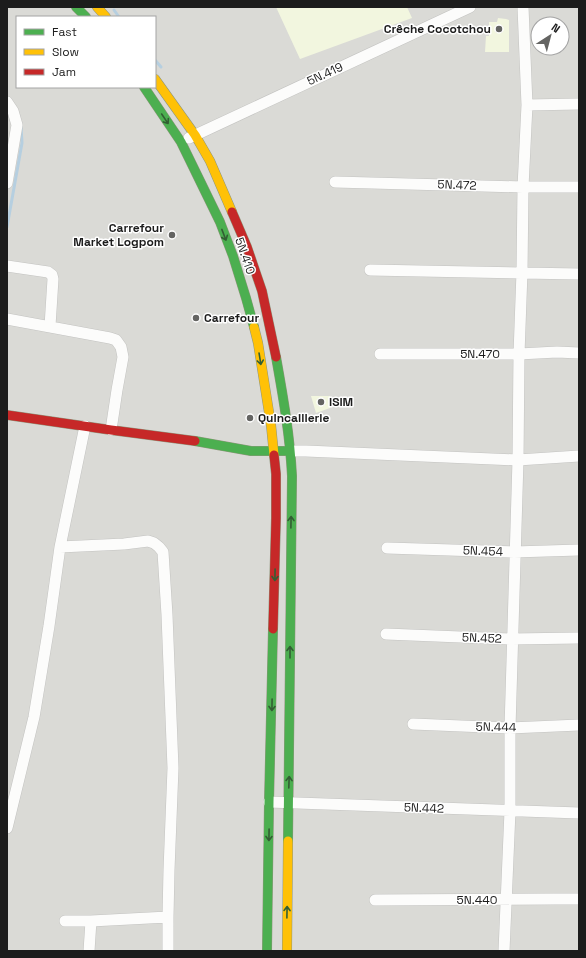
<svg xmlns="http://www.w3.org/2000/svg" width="586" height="958" viewBox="0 0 586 958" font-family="'Space Grotesk',sans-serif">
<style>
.residential{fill:#dadad6;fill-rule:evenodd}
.education{fill:#f2f6df}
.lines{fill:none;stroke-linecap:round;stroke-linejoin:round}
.stream{stroke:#b6cfe0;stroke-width:3}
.street-casing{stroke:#c3c3c1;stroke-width:12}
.fast-casing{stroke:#8f967c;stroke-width:10}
.slow-casing{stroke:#8f967c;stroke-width:10}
.jam-casing{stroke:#8f967c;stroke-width:10}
.street{stroke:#fcfcfb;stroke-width:11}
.fast{stroke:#4caf50;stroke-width:9}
.slow{stroke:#ffc107;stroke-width:9}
.jam{stroke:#c62828;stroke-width:9}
.oneway{stroke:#325e33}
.poi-dot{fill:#646462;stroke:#fff;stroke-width:1.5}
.labels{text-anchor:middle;stroke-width:3;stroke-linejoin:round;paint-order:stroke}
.poi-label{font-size:12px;font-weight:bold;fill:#1c1c1c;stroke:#fff;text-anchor:start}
.street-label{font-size:12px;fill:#1c1c1c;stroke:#fff}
</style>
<rect width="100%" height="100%" fill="#ebebe5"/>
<path class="residential" d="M 7,7 L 579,7 L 579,951 L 7,951 ZM 17,17 L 155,17 L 155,87 L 17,87 ZM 538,24 L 562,24 L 562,48 L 538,48 Z"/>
<path class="education" d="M 276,7 L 407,7 L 412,18 L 300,59 Z
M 498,18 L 506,19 L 509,20 L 509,52 L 485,52 L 486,36 L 489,36 L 489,22 L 497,22 Z
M 311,396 L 330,396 L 330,408 L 316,413 Z"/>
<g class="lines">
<path class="stream" d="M 114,10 L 119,17
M 155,60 L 161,67
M 7,227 L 22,143 L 21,126"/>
<defs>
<path id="street" d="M 7,102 L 13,111 L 17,125 L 7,183
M 527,105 L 579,104
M 189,138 L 470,7
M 335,182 L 523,187 L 579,187
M 7,266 L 48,272 L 52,275 L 53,279 L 50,326
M 370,270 L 579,274
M 7,319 L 110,338 L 116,340 L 121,347 L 123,357 L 117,390 L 111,430
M 380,354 L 519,354 L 557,352 L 579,353
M 291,451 L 306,451 L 518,460 L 579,456
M 60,547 L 124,544 L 148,541 L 154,543 L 159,547 L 163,552 L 167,615 L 173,768 L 169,870 L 168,917 L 168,951
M 387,548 L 514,552 L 579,550
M 386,634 L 512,639 L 579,638
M 413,724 L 510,728 L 579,725
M 269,802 L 579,813
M 7,828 L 34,717 L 49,626 L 60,547 L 85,426
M 375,900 L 555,899 L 579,899
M 65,921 L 91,921 L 168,917
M 89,951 L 91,921
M 504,951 L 510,811 L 510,728 L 518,460 L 519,354 L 522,272 L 523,187 L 527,105 L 523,7"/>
<path id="fast" d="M 76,7 L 86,17
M 144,87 L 181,142 L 220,222 L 233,256 L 246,298 L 254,327
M 276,357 C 283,396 290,436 292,476 L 288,841
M 195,441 L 251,451 L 285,451
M 267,951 L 269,802 L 273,629"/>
<path id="slow" d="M 97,7 L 106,17
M 155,79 L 195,135 L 210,161 L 232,212
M 254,327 L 258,343 L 271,425 L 274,455
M 287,951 L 288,841"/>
<path id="jam" d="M 232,212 L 247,247 L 262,291 L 276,357
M 7,415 L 111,430 L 195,441
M 273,629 L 276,518 L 276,474 L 274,455"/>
</defs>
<use href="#street" class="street-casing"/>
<use href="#fast" class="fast-casing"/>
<use href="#slow" class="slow-casing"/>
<use href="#jam" class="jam-casing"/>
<use href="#street" class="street"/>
<use href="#fast" class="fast"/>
<use href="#slow" class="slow"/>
<use href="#jam" class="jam"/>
</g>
<defs><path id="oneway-shaft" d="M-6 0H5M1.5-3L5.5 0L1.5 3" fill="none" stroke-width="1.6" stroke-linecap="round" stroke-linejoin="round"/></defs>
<g class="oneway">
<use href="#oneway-shaft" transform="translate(165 119) rotate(56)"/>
<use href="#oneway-shaft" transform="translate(224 235) rotate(69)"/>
<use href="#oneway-shaft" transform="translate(260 359) rotate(81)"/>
<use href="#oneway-shaft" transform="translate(291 522) rotate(-89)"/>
<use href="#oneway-shaft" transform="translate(275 575) rotate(91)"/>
<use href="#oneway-shaft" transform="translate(290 652) rotate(-90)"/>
<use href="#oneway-shaft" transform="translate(272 705) rotate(91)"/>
<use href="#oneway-shaft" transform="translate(289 782) rotate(-88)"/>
<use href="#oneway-shaft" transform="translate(269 835) rotate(91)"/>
<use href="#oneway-shaft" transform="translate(287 912) rotate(-89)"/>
</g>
<g class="poi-dot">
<circle cx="499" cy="29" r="4"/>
<circle cx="172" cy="235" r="4"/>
<circle cx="196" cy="318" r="4"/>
<circle cx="321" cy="402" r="4"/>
<circle cx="250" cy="418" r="4"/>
</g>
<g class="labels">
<g class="poi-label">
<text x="491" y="33" text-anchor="end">Crêche Cocotchou</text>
<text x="164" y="232" text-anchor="end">Carrefour<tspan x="164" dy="14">Market Logpom</tspan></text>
<text x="204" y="322">Carrefour</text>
<text x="329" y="406">ISIM</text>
<text x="258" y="422">Quincaillerie</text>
</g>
<g class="street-label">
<text transform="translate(325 74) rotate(-25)" y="4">5N.419</text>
<text transform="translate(457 185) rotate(2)" y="4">5N.472</text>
<text transform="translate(245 256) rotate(71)" y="4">5N.410</text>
<text x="480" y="358">5N.470</text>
<text transform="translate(483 551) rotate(2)" y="4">5N.454</text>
<text transform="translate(482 638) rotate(2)" y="4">5N.452</text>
<text transform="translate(496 727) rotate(1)" y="4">5N.444</text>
<text transform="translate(424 808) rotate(2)" y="4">5N.442</text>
<text x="477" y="904">5N.440</text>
</g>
</g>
<rect width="586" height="958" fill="none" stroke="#1c1c1c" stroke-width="16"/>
<rect x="16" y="16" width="140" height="72" fill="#ffffff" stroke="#a4a4a4"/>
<rect x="24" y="29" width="20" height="6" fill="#4caf50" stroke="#a4a4a4"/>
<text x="52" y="36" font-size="12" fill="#1c1c1c">Fast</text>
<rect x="24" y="49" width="20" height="6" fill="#ffc107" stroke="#a4a4a4"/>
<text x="52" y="56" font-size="12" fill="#1c1c1c">Slow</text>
<rect x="24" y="69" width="20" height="6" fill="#c62828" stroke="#a4a4a4"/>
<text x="52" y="76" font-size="12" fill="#1c1c1c">Jam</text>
<g transform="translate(550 36) rotate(36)"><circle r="19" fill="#ffffff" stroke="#a4a4a4"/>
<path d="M0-3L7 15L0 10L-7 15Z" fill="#646462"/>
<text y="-6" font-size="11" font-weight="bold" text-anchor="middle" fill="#1c1c1c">N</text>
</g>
</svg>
